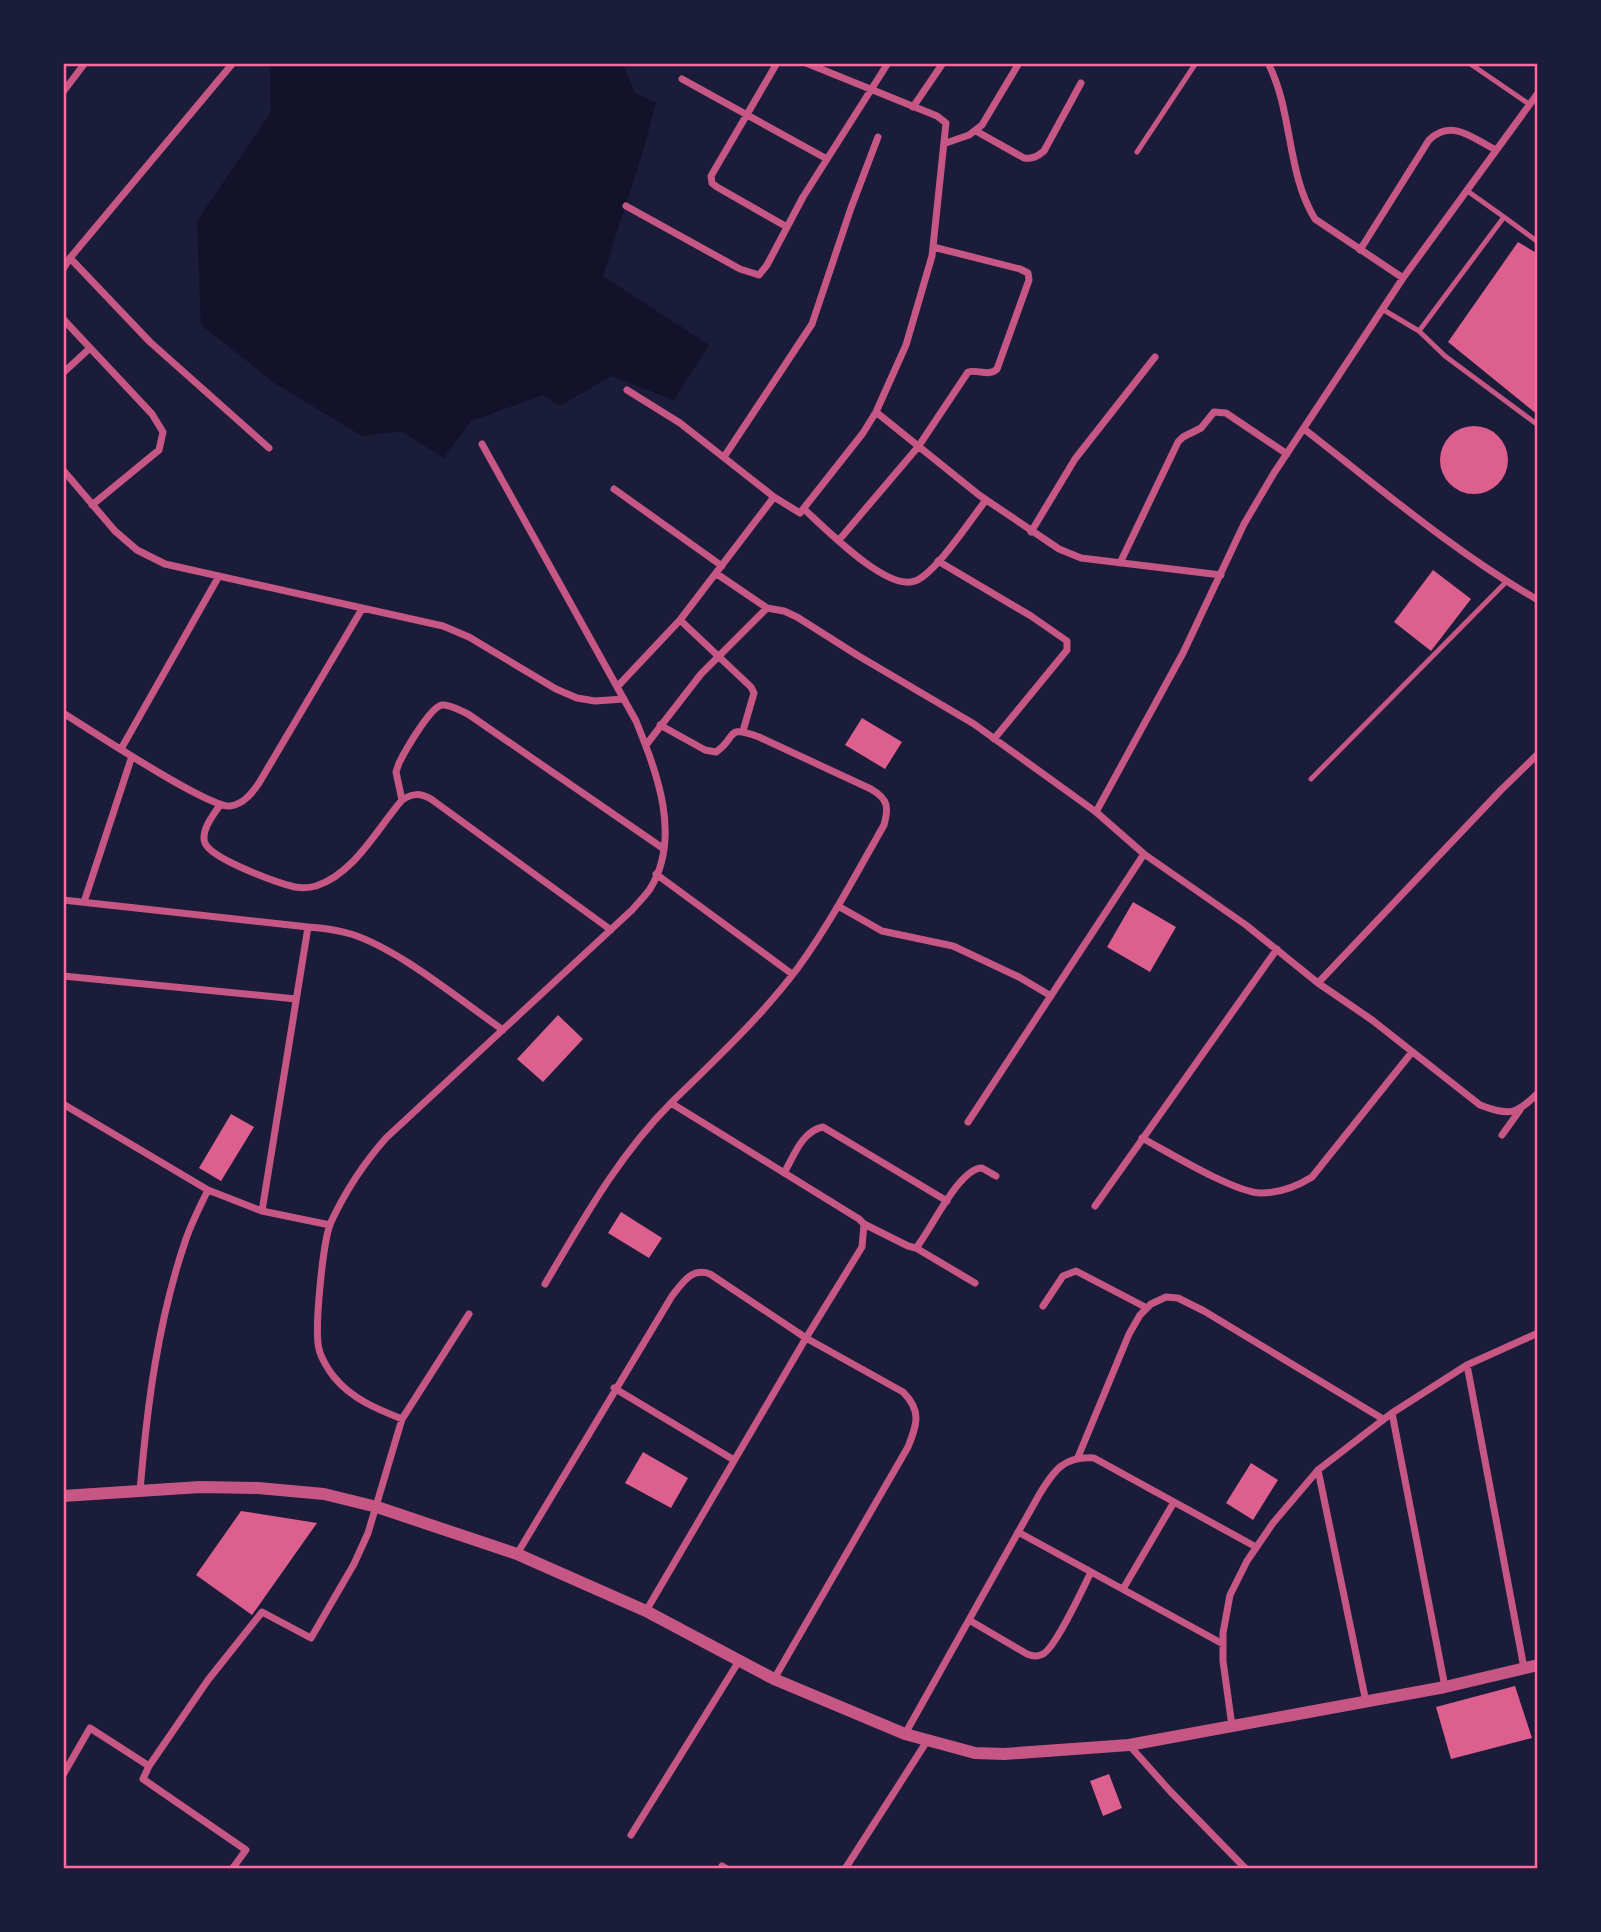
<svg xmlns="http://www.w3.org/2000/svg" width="1601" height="1932" viewBox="0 0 1601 1932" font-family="Mulish,sans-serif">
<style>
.water{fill:#12122b}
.building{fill:#dd5f8e}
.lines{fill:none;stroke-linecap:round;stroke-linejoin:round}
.service{stroke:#c65784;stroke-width:5}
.minor{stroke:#c65784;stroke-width:7}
.tertiary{stroke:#c65784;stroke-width:12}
.neatline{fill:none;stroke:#ff6b9d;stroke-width:2.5}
</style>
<rect width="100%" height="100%" fill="#1b1b3a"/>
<path class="water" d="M 270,63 L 623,63 L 634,92 L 656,103 L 642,154 L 603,276 L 709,345 L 674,400 L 611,376 L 560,406 L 543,395 L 471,421 L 444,458 L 401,431 L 362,436 L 276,384 L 201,325 L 197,221 L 271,112 Z"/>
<path class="building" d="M 1518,242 L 1538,254 L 1538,415 L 1448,342 Z
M1440 460a34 34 0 1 1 68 0a34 34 0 1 1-68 0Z
M 1433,570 L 1471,599 L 1431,651 L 1394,622 Z
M 862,718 L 902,742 L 885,769 L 845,745 Z
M 1133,902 L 1176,927 L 1150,972 L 1107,947 Z
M 558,1015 L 583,1039 L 543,1082 L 517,1059 Z
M 231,1114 L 254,1127 L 221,1181 L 199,1168 Z
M 621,1212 L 662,1238 L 649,1258 L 608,1233 Z
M 643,1452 L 688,1478 L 671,1508 L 625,1483 Z
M 1251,1463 L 1278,1480 L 1253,1520 L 1226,1503 Z
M 241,1511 L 317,1523 L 252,1615 L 196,1575 Z
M 1515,1686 L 1532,1738 L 1451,1759 L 1436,1707 Z
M 1109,1774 L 1122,1808 L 1103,1816 L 1090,1781 Z"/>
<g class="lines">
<path class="service" d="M 1469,63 L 1529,104
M 1137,152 L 1196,63
M 1504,217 L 1538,242
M 1382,309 L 1419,331 L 1504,217 L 1466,190
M 1419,331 L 1445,356 L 1538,425
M 1311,779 L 1506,582"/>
<path class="minor" d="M 233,63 L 70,258 L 150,342 L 269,448
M 777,63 L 711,176 L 712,183 L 717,187 L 787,227
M 1268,63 C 1293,111 1286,172 1315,219 L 1403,278
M 682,79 L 827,159
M 63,92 L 85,63
M 913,107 L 943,63
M 976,131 L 1024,158 C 1032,159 1037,157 1044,151 L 1081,83
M 946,143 L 969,135 L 982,125 L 1019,63
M 626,206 L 740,269 L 759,275 L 767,265 L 803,197 L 888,63
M 1360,250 L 1429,140 C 1451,118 1472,138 1496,150
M 63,269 L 70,258
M 63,319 L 152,414 L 163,432 L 159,450 L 92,505
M 63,373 L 90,348
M 627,390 L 680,423 L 774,497 L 800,513 L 863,433 L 876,412 L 906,345 L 932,256 L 946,123 L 937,116 L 806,63
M 876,412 L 979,495 L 1059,549 L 1081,558 L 1221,575
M 1304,429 C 1380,488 1454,552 1538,600
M 724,457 L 812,324 L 851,208 L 878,137
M 63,470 L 115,531 L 137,550 L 165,564 L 443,626 L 469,637 L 556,689 L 577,698 L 595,701 L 624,699
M 614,489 L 722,566
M 805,510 C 825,528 887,592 915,581 C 936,573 971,519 986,500
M 1031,532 L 1075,459 L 1155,357
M 839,540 L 918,447 L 968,372 C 978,369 989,377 997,369 L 1029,280 L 1028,273 L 1020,269 L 933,247
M 938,561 L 1031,616 L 1067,641 L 1067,650 L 994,739
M 1120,563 L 1178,442 L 1183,437 L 1201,428 L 1214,412 L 1226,413 L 1287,454
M 717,574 L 767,608
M 680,620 L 751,687 L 754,693 L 743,731
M 617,687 L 680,620 L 774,497
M 63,713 C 89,729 208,808 230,806 C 244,804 252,793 259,783 L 362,609
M 646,745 L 701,674 L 767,608 L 784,611 L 797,617 L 857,655 L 974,724 L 1096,812 L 1144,854 L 1246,925 L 1318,983 L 1372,1020 L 1480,1105 C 1509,1116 1516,1115 1538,1093
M 121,749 L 219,576
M 402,800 L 396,772 L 399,763 C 405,751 430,707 442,705 C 450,704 461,711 468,714 L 664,849
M 220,805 C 214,814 200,831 205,843 C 211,859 278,883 295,887 C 302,888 309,888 316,886 C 355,873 377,829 402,800 C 413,793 420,793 431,799 L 611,930
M 1096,812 L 1183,653 L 1244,524 L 1274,473 L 1403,278 L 1538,93
M 656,874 L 792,974
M 63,900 L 308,927 L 262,1211 L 208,1190 C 200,1206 192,1222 186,1239 C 158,1320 147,1406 140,1491
M 84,902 L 132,756
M 838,906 L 882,931 L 953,946 L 1019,977 L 1051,996
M 308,927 C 323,928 337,930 351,934 C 399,949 461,1001 503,1030
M 63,976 L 296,999
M 1318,983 L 1501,790 L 1538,754
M 63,1104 L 208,1190
M 968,1122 L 1144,854
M 1502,1135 L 1520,1110
M 1142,1138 C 1168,1152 1235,1193 1261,1193 C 1280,1193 1296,1187 1312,1177 L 1412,1052
M 784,1173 C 794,1156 802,1131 823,1127 L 947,1201
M 1095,1206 L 1277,949
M 262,1211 L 330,1225
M 864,1224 L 908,1246 L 916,1248 C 931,1230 959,1168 982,1168 L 996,1176
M 916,1248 L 975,1283
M 545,1284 C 583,1220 618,1156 671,1103
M 1043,1306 L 1063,1276 L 1076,1271 L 1147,1308
M 1467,1365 L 1524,1668
M 614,1388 L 734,1460
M 1392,1413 L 1445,1687
M 402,1419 C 377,1409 352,1399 334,1377 C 329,1371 321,1358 319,1349 C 314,1330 323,1240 331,1222 C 346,1190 363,1164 386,1138 L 632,910 C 638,903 645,896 650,889 C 682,837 657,773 636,721 L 482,444
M 1078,1457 L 1129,1334 L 1140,1315 L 1151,1304 L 1166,1297 L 1178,1298 L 1204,1311 L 1383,1419
M 1318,1470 L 1366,1702
M 1018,1532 L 1223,1644
M 517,1554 L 672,1296 C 683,1282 692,1267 710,1274 L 806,1338 L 903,1392 C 922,1411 917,1424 908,1447 L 774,1679
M 1123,1589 L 1174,1502
M 646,1611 L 806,1338 L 862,1247 L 864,1224 L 859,1219 L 671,1103 C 715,1060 760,1018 797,969 C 830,924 856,874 884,825 C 889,807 888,799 871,789 L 759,737 C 724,724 738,737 716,752 L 705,750 L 660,725
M 969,1620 L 1027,1654 C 1032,1656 1038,1657 1043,1654 C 1056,1647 1083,1588 1091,1572
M 1232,1726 L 1223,1661 L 1223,1633 L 1230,1595 L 1247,1561 L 1273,1523 L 1318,1470 L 1392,1413 L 1467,1365 L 1538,1333
M 905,1734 L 1039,1495 C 1054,1470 1064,1456 1094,1458 L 1256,1547
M 1129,1745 L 1170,1791 L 1246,1869
M 63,1775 L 90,1728 L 149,1766
M 631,1835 L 739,1661
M 722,1866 L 727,1869
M 232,1869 L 246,1850 L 143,1779 L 149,1766 L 208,1680 L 262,1612 L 311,1638 L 354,1564 L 368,1533 L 402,1419 L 469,1314
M 845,1869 L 927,1741"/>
<path class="tertiary" d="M 63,1496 L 200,1487 L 258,1488 L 324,1494 L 377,1507 L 517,1554 L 646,1611 L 774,1679 L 905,1734 L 975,1753 L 1004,1754 L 1129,1745 L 1445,1687 L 1538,1665"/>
</g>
<rect width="1601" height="1932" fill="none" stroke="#1b1b3a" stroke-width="130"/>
<rect x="65" y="65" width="1471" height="1802" class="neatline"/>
</svg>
